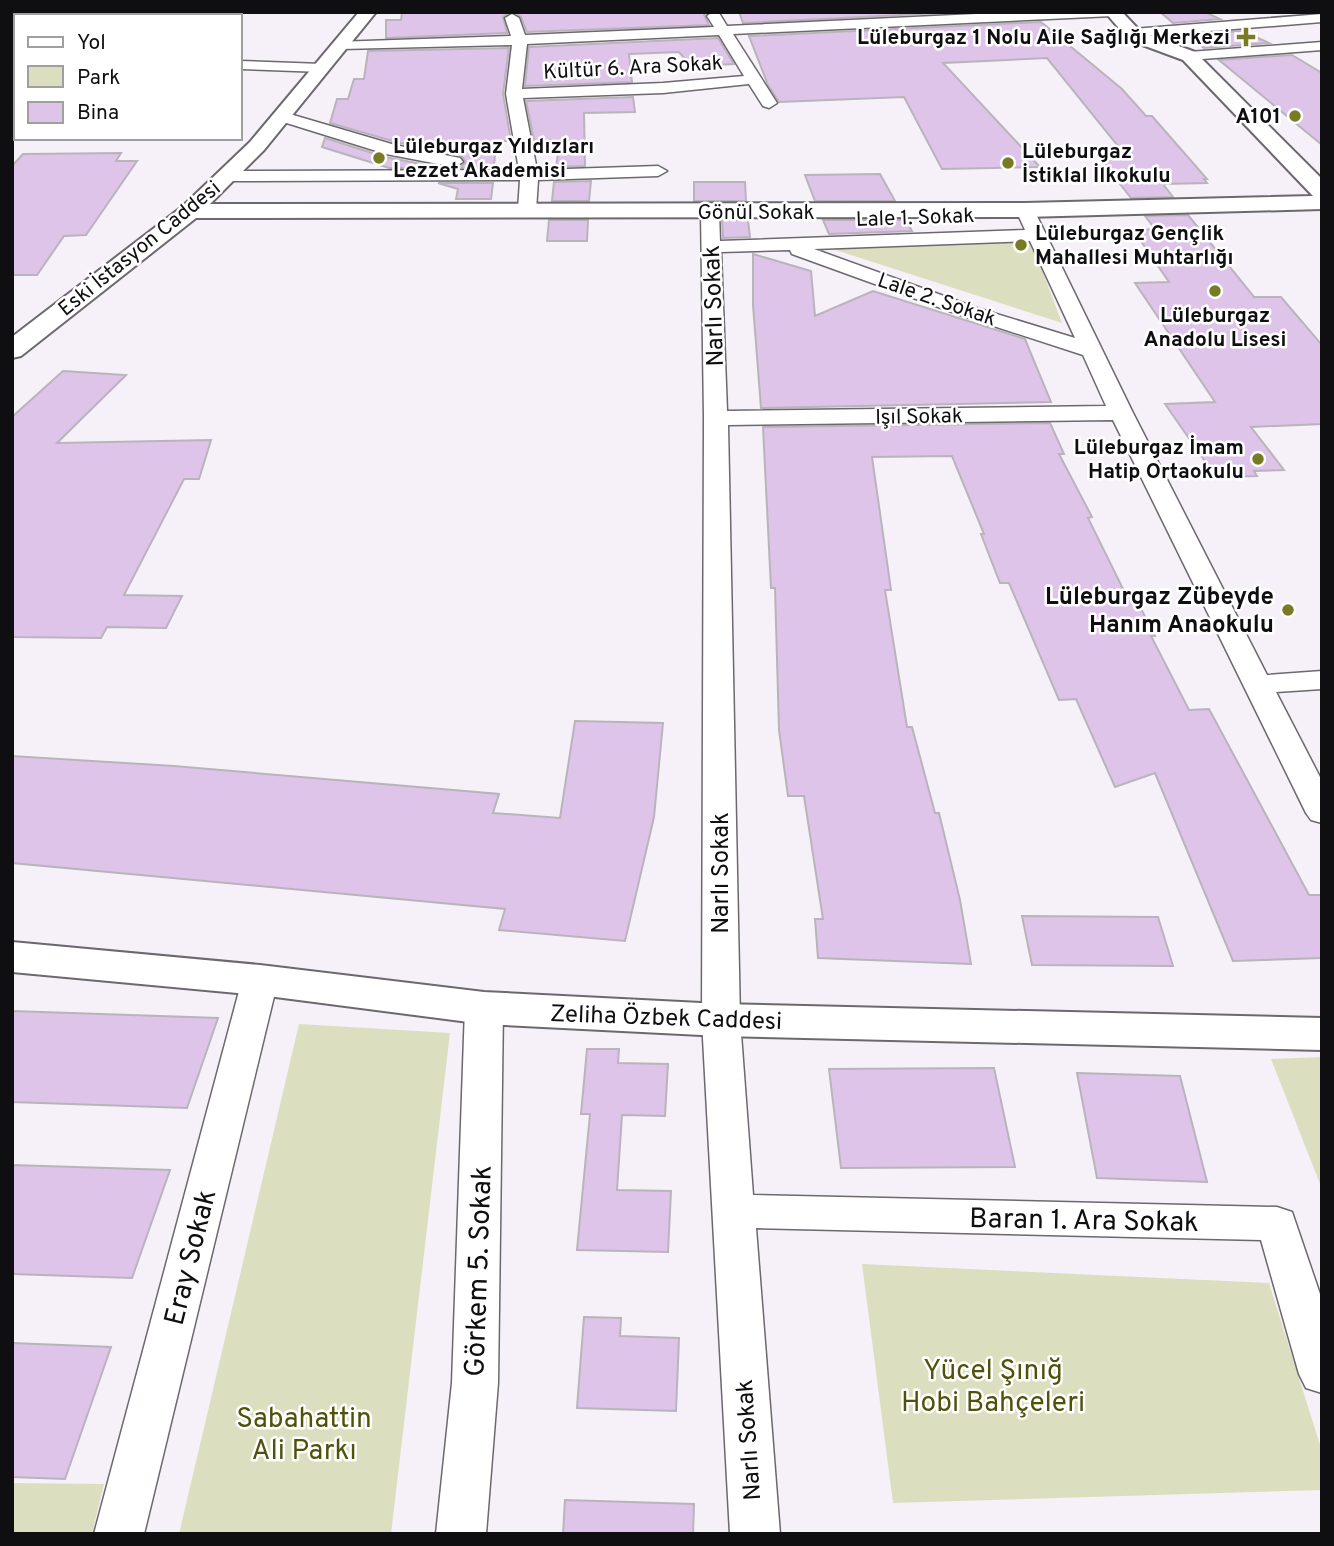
<svg xmlns="http://www.w3.org/2000/svg" width="1334" height="1546" viewBox="0 0 1334 1546" font-family="Overpass,sans-serif">
<style>
.green{fill:#dcdfbf}
.building{fill:#dec4e9;stroke:#b9b4bb;stroke-width:2}
.lines{fill:none;stroke-linecap:round;stroke-linejoin:round}
.street-casing{stroke:#6c686e;stroke-width:3}
.secondary-casing{stroke:#6c686e;stroke-width:4}
.street{fill:#fff;fill-rule:evenodd}
.secondary{fill:#fff;fill-rule:evenodd}
.poi-dot{fill:#797b24;stroke:#fff;stroke-width:2.5}
.labels{text-anchor:middle;stroke-width:5;stroke-linejoin:round;paint-order:stroke}
.far-poi-label{font-size:21px;font-weight:bold;fill:#0f0e10;stroke:#fff;text-anchor:end}
.far-street-label{font-size:21px;fill:#0f0e10;stroke:#fff}
.street-label{font-size:24px;fill:#0f0e10;stroke:#fff}
.poi-label{font-size:24px;font-weight:bold;fill:#0f0e10;stroke:#fff;text-anchor:end}
.near-street-label{font-size:28px;fill:#0f0e10;stroke:#fff}
.near-park-label{font-size:28px;fill:#50520b;stroke:#fff}
</style>
<rect width="100%" height="100%" fill="#f6f1f8"/>
<path class="green" d="M 1030,238 L 1062,323 L 823,246 Z
M 299,1024 L 450,1033 L 391,1534 L 179,1534 Z
M 1322,1057 L 1322,1189 L 1271,1059 Z
M 862,1264 L 1269,1283 L 1322,1451 L 1322,1490 L 893,1503 Z
M 12,1483 L 104,1484 L 92,1534 L 12,1534 Z"/>
<path class="building" d="M 402,12 L 510,12 L 503,17 L 507,33 L 386,38 L 386,20 L 401,20 Z
M 514,12 L 708,12 L 704,15 L 709,25 L 527,32 L 521,17 Z
M 739,12 L 960,12 L 743,23 Z
M 1160,12 L 1205,12 L 1220,19 L 1173,23 Z
M 1041,22 L 1122,89 L 1146,116 L 1152,116 L 1207,179 L 1204,179 L 1207,183 L 1163,184 L 1173,197 L 1131,198 L 1091,147 L 1118,146 L 1047,58 L 943,63 L 1040,167 L 942,169 L 904,97 L 779,102 L 768,85 L 749,36 Z
M 1243,31 L 1269,43 L 1204,48 L 1188,35 Z
M 718,38 L 734,64 L 691,66 L 679,52 L 629,54 L 632,82 L 525,86 L 529,47 Z
M 509,48 L 503,94 L 511,141 L 496,141 L 494,167 L 458,168 L 466,163 L 461,155 L 396,142 L 330,123 L 337,99 L 348,99 L 354,79 L 364,79 L 368,51 Z
M 1292,55 L 1322,73 L 1322,145 L 1219,60 Z
M 633,97 L 635,112 L 584,113 L 585,166 L 556,167 L 560,140 L 534,140 L 526,101 Z
M 325,138 L 385,157 L 443,168 L 389,168 L 322,147 Z
M 121,153 L 116,161 L 137,161 L 86,235 L 64,236 L 37,275 L 12,275 L 12,166 L 23,154 Z
M 880,174 L 895,201 L 815,201 L 805,175 Z
M 591,181 L 589,201 L 552,201 L 554,182 Z
M 694,182 L 745,182 L 746,201 L 694,201 Z
M 438,183 L 493,183 L 491,199 L 456,199 L 458,189 Z
M 1188,215 L 1254,297 L 1281,297 L 1322,345 L 1322,424 L 1251,427 L 1284,470 L 1254,471 L 1257,476 L 1216,477 L 1165,404 L 1215,402 L 1135,283 L 1169,282 L 1136,234 L 1143,234 L 1139,230 L 1155,229 L 1145,216 Z
M 549,220 L 588,220 L 587,241 L 547,241 Z
M 722,220 L 748,220 L 750,237 L 723,238 Z
M 823,220 L 906,220 L 912,231 L 829,234 Z
M 753,254 L 811,271 L 815,316 L 873,291 L 1025,339 L 1051,402 L 761,408 L 753,305 Z
M 63,371 L 126,375 L 57,443 L 211,440 L 199,479 L 184,479 L 124,595 L 182,596 L 166,628 L 107,627 L 101,638 L 12,637 L 12,417 Z
M 1050,423 L 1064,454 L 1059,454 L 1092,517 L 1088,518 L 1127,597 L 1135,597 L 1155,636 L 1151,636 L 1189,710 L 1209,709 L 1309,895 L 1322,895 L 1322,958 L 1233,961 L 1155,773 L 1115,787 L 1076,699 L 1059,700 L 1009,583 L 1000,583 L 981,534 L 984,534 L 952,456 L 872,457 L 891,590 L 885,590 L 907,727 L 912,727 L 935,813 L 939,813 L 960,900 L 971,964 L 818,958 L 815,919 L 823,919 L 804,796 L 788,796 L 779,730 L 775,588 L 771,588 L 763,427 Z
M 575,721 L 663,723 L 654,817 L 625,941 L 499,930 L 505,909 L 12,863 L 12,756 L 174,766 L 499,794 L 493,813 L 560,818 Z
M 1022,916 L 1158,917 L 1173,966 L 1032,965 Z
M 12,1011 L 218,1018 L 187,1108 L 12,1102 Z
M 587,1049 L 619,1049 L 618,1063 L 668,1064 L 665,1116 L 622,1115 L 617,1190 L 671,1191 L 668,1252 L 577,1250 L 590,1114 L 581,1114 Z
M 994,1068 L 1015,1167 L 841,1168 L 829,1069 Z
M 1077,1073 L 1180,1076 L 1207,1182 L 1097,1178 Z
M 12,1165 L 170,1170 L 132,1278 L 12,1274 Z
M 584,1317 L 621,1318 L 620,1336 L 679,1338 L 676,1411 L 577,1408 Z
M 12,1343 L 111,1347 L 65,1479 L 12,1477 Z
M 565,1500 L 694,1504 L 693,1534 L 563,1534 Z"/>
<g class="lines">
<defs>
<path id="street" d="M 713,12 L 719,13 L 727,26 L 1020,12 L 1120,12 L 1113,16 L 733,34 L 777,103 L 769,108 L 763,106 L 749,84 L 663,93 L 523,98 L 537,170 L 658,166 L 667,171 L 658,176 L 538,180 L 536,210 L 527,215 L 518,210 L 520,180 L 227,181 L 218,176 L 227,171 L 519,170 L 506,94 L 512,45 L 341,49 L 334,45 L 336,42 L 511,36 L 505,18 L 512,14 L 519,18 L 525,35 L 714,27 L 707,16 ZM 719,35 L 744,76 L 663,83 L 522,89 L 527,44 Z
M 1322,14 L 1322,22 L 1133,37 L 1126,33 L 1133,29 Z
M 1322,42 L 1322,50 L 1189,60 L 1182,56 L 1189,52 Z
M 12,61 L 16,61 L 16,69 L 12,69 Z
M 240,61 L 322,64 L 329,68 L 322,72 L 240,69 Z
M 283,112 L 395,145 L 460,158 L 463,162 L 454,167 L 386,154 L 277,120 L 275,117 L 277,114 Z
M 1025,205 L 1034,210 L 1133,413 L 1267,675 L 1322,671 L 1322,689 L 1276,692 L 1322,781 L 1322,823 L 1311,820 L 1306,813 L 1113,420 L 728,425 L 740,1020 L 753,1195 L 1277,1207 L 1292,1212 L 1322,1300 L 1322,1393 L 1306,1388 L 1299,1374 L 1261,1240 L 756,1228 L 780,1534 L 730,1534 L 702,1020 L 704,418 L 701,212 L 710,207 L 719,212 L 720,241 L 1025,230 L 1016,210 ZM 1030,241 L 1075,338 L 977,308 L 814,249 ZM 790,250 L 792,254 L 963,316 L 1083,355 L 1106,406 L 727,411 L 721,252 Z
M 260,968 L 273,971 L 278,980 L 144,1534 L 94,1534 L 242,980 L 247,971 Z
M 484,995 L 497,999 L 503,1008 L 498,1383 L 486,1534 L 436,1534 L 452,1383 L 465,1008 L 471,999 Z"/>
<path id="secondary" d="M 359,12 L 376,12 L 264,150 L 210,204 L 1025,203 L 1313,196 L 1183,60 L 1129,40 L 1105,12 L 1122,12 L 1141,32 L 1195,52 L 1322,179 L 1322,209 L 1025,217 L 196,218 L 21,356 L 12,358 L 12,337 L 183,206 L 250,142 Z
M 12,942 L 260,965 L 484,992 L 721,1004 L 1322,1018 L 1322,1050 L 721,1036 L 484,1024 L 260,995 L 12,972 Z"/>
</defs>
<use href="#street" class="street-casing"/>
<use href="#secondary" class="secondary-casing"/>
<use href="#street" class="street"/>
<use href="#secondary" class="secondary"/>
</g>
<g class="poi-dot">
<path d="M1242.5 26.5h7v7h7v7h-7v7h-7v-7h-7v-7h7z"/>
<circle cx="1295" cy="116" r="7"/>
<circle cx="379" cy="158" r="7"/>
<circle cx="1008" cy="163" r="7"/>
<circle cx="1021" cy="245" r="7"/>
<circle cx="1215" cy="291" r="7"/>
<circle cx="1258" cy="459" r="7"/>
<circle cx="1288" cy="610" r="7"/>
</g>
<g class="labels">
<g class="far-poi-label">
<text x="1230" y="44">Lüleburgaz 1 Nolu Aile Sağlığı Merkezi</text>
<text x="1281" y="123">A101</text>
<text x="393" y="153" text-anchor="start">Lüleburgaz Yıldızları<tspan x="393" dy="24">Lezzet Akademisi</tspan></text>
<text x="1022" y="158" text-anchor="start">Lüleburgaz<tspan x="1022" dy="24">İstiklal İlkokulu</tspan></text>
<text x="1035" y="240" text-anchor="start">Lüleburgaz Gençlik<tspan x="1035" dy="24">Mahallesi Muhtarlığı</tspan></text>
<text x="1215" y="322" text-anchor="middle">Lüleburgaz<tspan x="1215" dy="24">Anadolu Lisesi</tspan></text>
<text x="1244" y="454">Lüleburgaz İmam<tspan x="1244" dy="24">Hatip Ortaokulu</tspan></text>
</g>
<g class="far-street-label">
<text transform="translate(633 67) rotate(-3)" y="7">Kültür 6. Ara Sokak</text>
<text x="756" y="219">Gönül Sokak</text>
<text transform="translate(915 217) rotate(-2)" y="7">Lale 1. Sokak</text>
<text transform="translate(139 248) rotate(-39)" y="7">Eski İstasyon Caddesi</text>
<text transform="translate(937 299) rotate(19)" y="7">Lale 2. Sokak</text>
<text transform="translate(919 416) rotate(-1)" y="7">Işıl Sokak</text>
</g>
<g class="street-label">
<text transform="translate(713 306) rotate(-92)" y="8">Narlı Sokak</text>
<text transform="translate(720 873) rotate(-90)" y="8">Narlı Sokak</text>
<text transform="translate(666 1017) rotate(2)" y="8">Zeliha Özbek Caddesi</text>
<text transform="translate(748 1440) rotate(-94)" y="8">Narlı Sokak</text>
</g>
<g class="poi-label">
<text x="1274" y="604">Lüleburgaz Zübeyde<tspan x="1274" dy="28">Hanım Anaokulu</tspan></text>
</g>
<g class="near-street-label">
<text transform="translate(1084 1219) rotate(1)" y="10">Baran 1. Ara Sokak</text>
<text transform="translate(189 1257) rotate(-76)" y="10">Eray Sokak</text>
<text transform="translate(477 1271) rotate(-88)" y="10">Görkem 5. Sokak</text>
</g>
<g class="near-park-label">
<text x="993" y="1379">Yücel Şınığ<tspan x="993" dy="32">Hobi Bahçeleri</tspan></text>
<text x="304" y="1427">Sabahattin<tspan x="304" dy="32">Ali Parkı</tspan></text>
</g>
</g>
<rect width="1334" height="1546" fill="none" stroke="#0f0e10" stroke-width="28"/>
<rect x="14" y="14" width="228" height="126" fill="#ffffff" stroke="#9f9f9f" stroke-width="2"/>
<rect x="28" y="37" width="35" height="10" fill="#ffffff" stroke="#9f9f9f" stroke-width="2"/>
<text x="77" y="49" font-size="21" fill="#0f0e10">Yol</text>
<rect x="28" y="66" width="35" height="21" fill="#dcdfbf" stroke="#9f9f9f" stroke-width="2"/>
<text x="77" y="84" font-size="21" fill="#0f0e10">Park</text>
<rect x="28" y="102" width="35" height="21" fill="#dec4e9" stroke="#9f9f9f" stroke-width="2"/>
<text x="77" y="119" font-size="21" fill="#0f0e10">Bina</text>
</svg>
